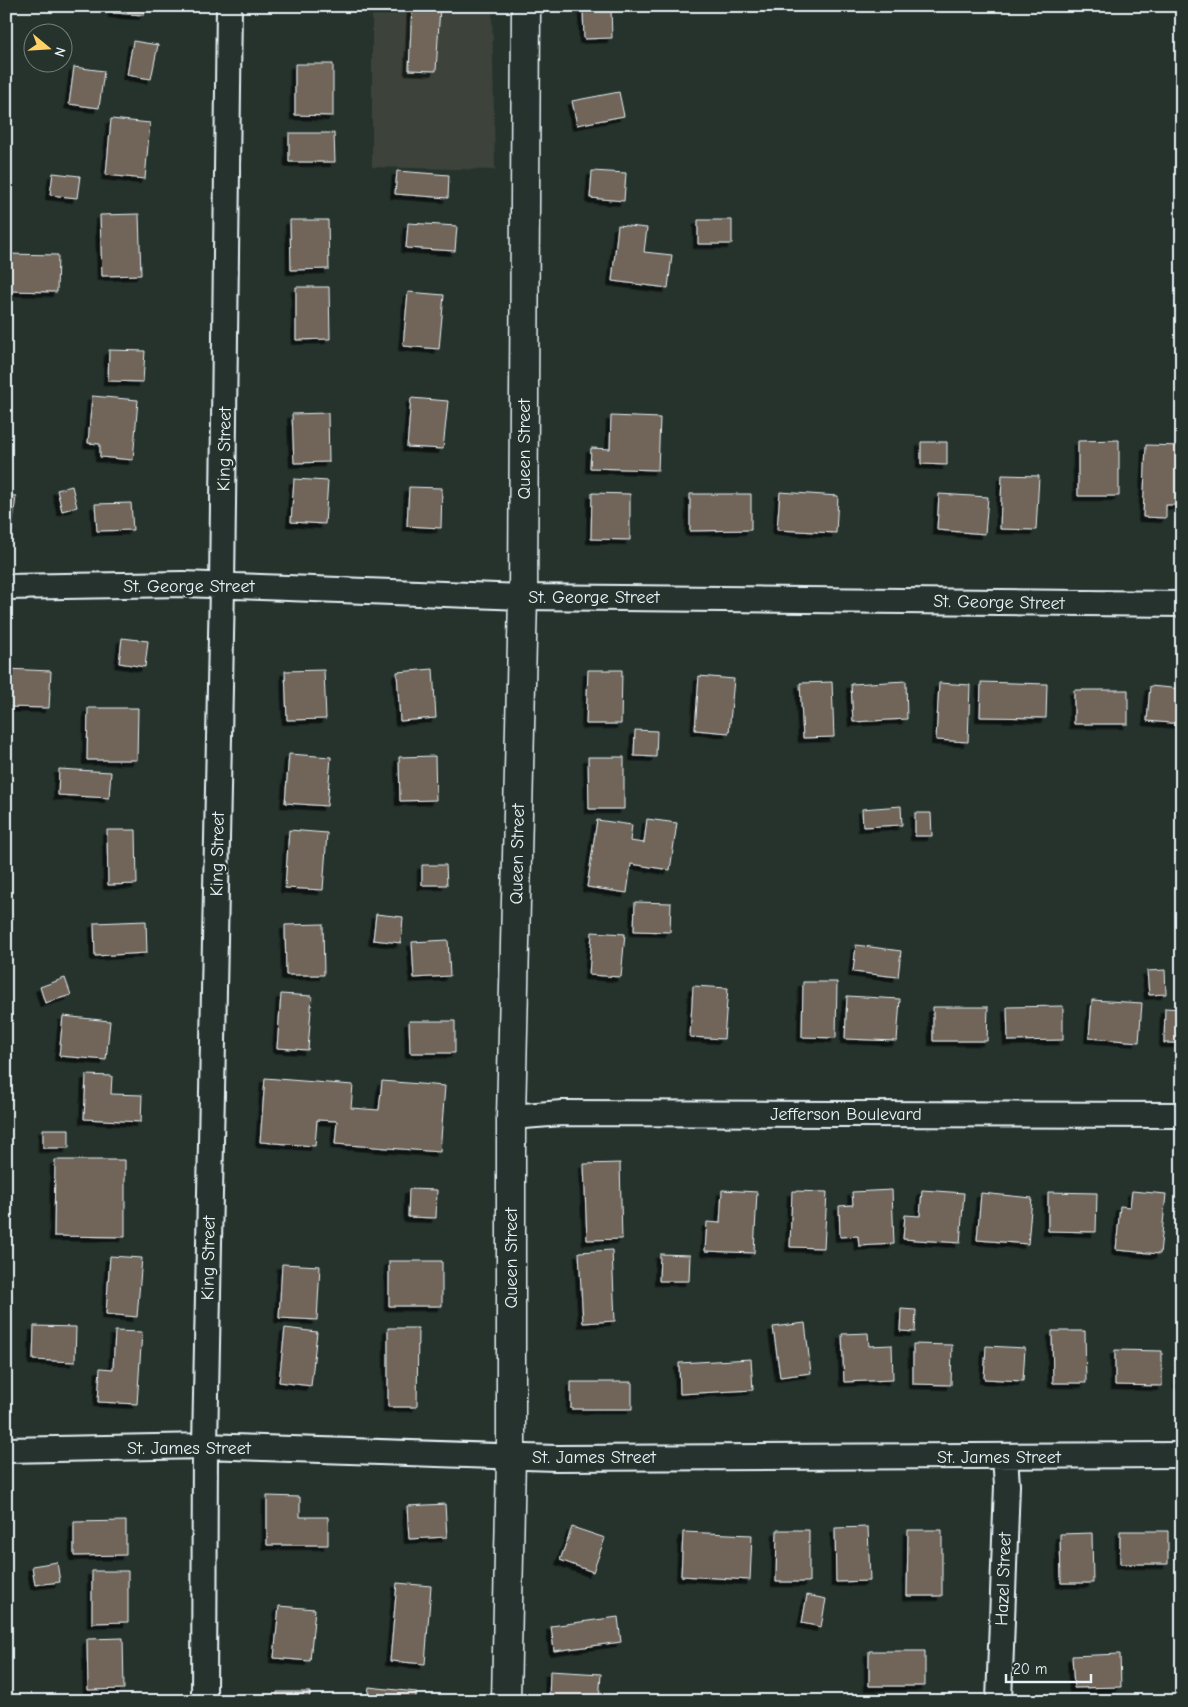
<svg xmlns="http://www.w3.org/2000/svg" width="1188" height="1707" viewBox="0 0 1188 1707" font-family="'Comic Neue',sans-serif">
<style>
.built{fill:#3c423a}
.building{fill:#6f6558;stroke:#e8f1f8;filter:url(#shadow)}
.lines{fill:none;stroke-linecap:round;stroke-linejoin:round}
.minor-casing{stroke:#e8f1f8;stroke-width:28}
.secondary-casing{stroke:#e8f1f8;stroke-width:31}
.minor{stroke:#26332d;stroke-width:24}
.secondary{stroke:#26332d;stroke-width:28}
.labels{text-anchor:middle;stroke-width:5;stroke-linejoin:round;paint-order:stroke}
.street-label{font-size:18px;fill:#e8f1f8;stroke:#26332d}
</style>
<defs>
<filter id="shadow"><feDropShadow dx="-4.5" dy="4.5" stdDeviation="0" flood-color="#0009"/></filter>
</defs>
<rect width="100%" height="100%" fill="#26332d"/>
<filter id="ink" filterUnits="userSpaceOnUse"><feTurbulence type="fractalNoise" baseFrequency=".02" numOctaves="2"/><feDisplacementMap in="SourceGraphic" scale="10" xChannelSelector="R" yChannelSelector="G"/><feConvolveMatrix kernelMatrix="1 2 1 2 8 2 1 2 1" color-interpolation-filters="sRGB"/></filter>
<g filter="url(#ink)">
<path class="built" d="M 372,6 L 492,6 L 495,170 L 372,167 Z"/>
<path class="building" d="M 113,6 L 145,6 L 144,15 L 113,13 Z
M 412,6 L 440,6 L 436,71 L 409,70 Z
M 583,9 L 611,9 L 612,38 L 584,39 Z
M 133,41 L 158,45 L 151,79 L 127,75 Z
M 295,64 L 333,64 L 333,116 L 295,115 Z
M 74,67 L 104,71 L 99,108 L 69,104 Z
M 619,92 L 624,116 L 577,125 L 572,101 Z
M 111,119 L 150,123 L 145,179 L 106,175 Z
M 289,133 L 334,133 L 335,162 L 289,162 Z
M 397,171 L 449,175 L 448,198 L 395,194 Z
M 592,171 L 626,173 L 624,201 L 590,198 Z
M 53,173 L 80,176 L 77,198 L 50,195 Z
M 139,214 L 141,275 L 102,276 L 100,215 Z
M 290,220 L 328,220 L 329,269 L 291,270 Z
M 698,220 L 732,220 L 732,244 L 698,244 Z
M 408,223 L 457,226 L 455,251 L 406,248 Z
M 618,225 L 647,228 L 644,252 L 672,255 L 668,288 L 612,281 Z
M 6,254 L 58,255 L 57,292 L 6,291 Z
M 296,287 L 329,287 L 330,339 L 296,340 Z
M 408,292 L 444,295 L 439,349 L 403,346 Z
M 109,350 L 145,351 L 143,382 L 108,381 Z
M 92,396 L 138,400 L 133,460 L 100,457 L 100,444 L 88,443 Z
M 411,398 L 448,401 L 443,449 L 407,447 Z
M 328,413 L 329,462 L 294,463 L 292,414 Z
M 611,416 L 660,418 L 658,470 L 590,468 L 591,448 L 610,449 Z
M 1119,440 L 1119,496 L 1078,496 L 1078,441 Z
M 921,442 L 947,442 L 947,465 L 921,464 Z
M 1146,445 L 1182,446 L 1182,505 L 1166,505 L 1166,518 L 1143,517 Z
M 1002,475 L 1039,476 L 1036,530 L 1000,529 Z
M 294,479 L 328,481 L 325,524 L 291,522 Z
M 72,486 L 77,507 L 62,511 L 57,490 Z
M 409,487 L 442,488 L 441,528 L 407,526 Z
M 780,492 L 838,496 L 836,533 L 777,530 Z
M 592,493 L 630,494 L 630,540 L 591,539 Z
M 690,494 L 751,494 L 751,530 L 690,531 Z
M 939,494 L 988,497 L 985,534 L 937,530 Z
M 6,495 L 16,496 L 12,531 L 6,530 Z
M 131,503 L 133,530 L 97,531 L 95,504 Z
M 122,638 L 148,641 L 145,667 L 119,663 Z
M 6,669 L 51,671 L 49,708 L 6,707 Z
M 433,669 L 436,718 L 400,721 L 397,672 Z
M 324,670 L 326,719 L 287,720 L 285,671 Z
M 588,670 L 622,670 L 621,724 L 586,724 Z
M 699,676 L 734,679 L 729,733 L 695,730 Z
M 906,681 L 907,719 L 853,722 L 851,684 Z
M 832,682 L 834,737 L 803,738 L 800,683 Z
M 981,682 L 1047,684 L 1046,718 L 980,717 Z
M 939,683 L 970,685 L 968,742 L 936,740 Z
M 1150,686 L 1182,689 L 1182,724 L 1147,721 Z
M 1074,690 L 1128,690 L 1128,724 L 1074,724 Z
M 88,708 L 138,708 L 137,760 L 87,760 Z
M 635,730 L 657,731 L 656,757 L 634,756 Z
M 289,754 L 331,757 L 327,806 L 285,803 Z
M 435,756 L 436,800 L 400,801 L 399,757 Z
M 588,757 L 624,757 L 624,809 L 589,809 Z
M 59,769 L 111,772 L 109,798 L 58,795 Z
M 901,806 L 902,825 L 863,827 L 862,809 Z
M 915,813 L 931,813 L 932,836 L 915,836 Z
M 647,819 L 677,823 L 670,870 L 631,864 L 627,893 L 587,887 L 597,820 L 632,825 L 630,841 L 644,843 Z
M 107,830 L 136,830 L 137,884 L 108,885 Z
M 289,830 L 327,833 L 323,890 L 285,888 Z
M 422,865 L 446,865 L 447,885 L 422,885 Z
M 635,902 L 671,903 L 670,932 L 634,931 Z
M 376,914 L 403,917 L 401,943 L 373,940 Z
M 146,921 L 147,953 L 95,956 L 94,923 Z
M 323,924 L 324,975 L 286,975 L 285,925 Z
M 592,932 L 625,934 L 621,977 L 589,975 Z
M 448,940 L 450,976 L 414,978 L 412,942 Z
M 856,945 L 901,951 L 898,977 L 853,972 Z
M 1165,970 L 1166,994 L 1149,995 L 1147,971 Z
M 65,978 L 71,995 L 45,1003 L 40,987 Z
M 803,982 L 837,982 L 836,1038 L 802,1037 Z
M 693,986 L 728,988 L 724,1039 L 690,1037 Z
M 281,994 L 312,996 L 308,1050 L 277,1048 Z
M 847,996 L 900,999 L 897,1041 L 845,1039 Z
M 1092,1000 L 1142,1003 L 1139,1042 L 1089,1038 Z
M 1063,1006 L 1063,1040 L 1008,1041 L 1007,1007 Z
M 933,1007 L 988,1007 L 987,1041 L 933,1041 Z
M 1165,1008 L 1182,1009 L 1182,1043 L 1164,1043 Z
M 63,1016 L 110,1021 L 106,1060 L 59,1056 Z
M 409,1021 L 455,1021 L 455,1053 L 410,1053 Z
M 86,1075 L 112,1076 L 111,1094 L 142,1095 L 141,1122 L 84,1119 Z
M 265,1078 L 353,1085 L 351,1108 L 379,1110 L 382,1081 L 445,1086 L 440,1152 L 335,1144 L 337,1121 L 317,1120 L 315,1146 L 260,1142 Z
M 43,1129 L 69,1129 L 69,1148 L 43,1148 Z
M 55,1160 L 125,1160 L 125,1237 L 54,1236 Z
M 620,1163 L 622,1239 L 587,1240 L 584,1164 Z
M 409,1189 L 437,1190 L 436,1218 L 408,1217 Z
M 722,1190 L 757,1192 L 754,1253 L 705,1251 L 707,1222 L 720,1223 Z
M 892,1190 L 894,1244 L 859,1246 L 858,1236 L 840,1237 L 839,1206 L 853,1205 L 852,1192 Z
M 922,1190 L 964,1193 L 960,1243 L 903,1239 L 905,1215 L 920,1216 Z
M 792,1191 L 827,1192 L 824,1248 L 790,1247 Z
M 1132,1191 L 1166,1194 L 1160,1254 L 1116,1250 L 1120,1206 L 1130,1207 Z
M 1048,1192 L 1097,1193 L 1096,1232 L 1048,1231 Z
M 981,1193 L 1032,1198 L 1028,1244 L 977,1240 Z
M 612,1250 L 615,1321 L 583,1323 L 579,1252 Z
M 660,1254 L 690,1255 L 689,1281 L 659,1281 Z
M 110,1256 L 142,1258 L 137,1317 L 106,1314 Z
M 389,1261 L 442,1261 L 442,1306 L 389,1306 Z
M 282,1264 L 320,1266 L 317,1320 L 279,1318 Z
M 901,1309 L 916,1310 L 915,1332 L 900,1331 Z
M 805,1323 L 811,1373 L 780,1377 L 773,1327 Z
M 34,1326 L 76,1327 L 75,1362 L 33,1360 Z
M 1182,1327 L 1182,1384 L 1178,1384 Z
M 285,1328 L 317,1332 L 311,1386 L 279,1382 Z
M 388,1328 L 418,1328 L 417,1407 L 388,1407 Z
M 115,1331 L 142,1332 L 137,1404 L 98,1402 L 100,1368 L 113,1369 Z
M 1052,1331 L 1085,1331 L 1086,1383 L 1053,1383 Z
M 868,1333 L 869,1346 L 892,1345 L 893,1380 L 844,1382 L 842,1334 Z
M 913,1344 L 952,1345 L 951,1385 L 913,1384 Z
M 986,1346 L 1025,1348 L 1023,1381 L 984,1379 Z
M 1115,1350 L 1162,1351 L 1162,1386 L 1115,1385 Z
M 751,1359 L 753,1390 L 680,1394 L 679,1363 Z
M 571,1382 L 632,1382 L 632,1409 L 571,1409 Z
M 267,1496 L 300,1497 L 300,1517 L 328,1517 L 328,1545 L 267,1545 Z
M 445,1504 L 447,1537 L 409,1539 L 407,1506 Z
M 126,1521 L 126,1555 L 74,1556 L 74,1522 Z
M 572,1527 L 605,1538 L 593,1572 L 560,1560 Z
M 868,1527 L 870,1581 L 836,1582 L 835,1528 Z
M 777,1530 L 809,1530 L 809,1582 L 776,1582 Z
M 908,1530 L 942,1530 L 942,1596 L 907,1596 Z
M 1120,1531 L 1168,1531 L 1168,1564 L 1120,1564 Z
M 683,1532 L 752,1535 L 750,1580 L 681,1576 Z
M 1092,1533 L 1093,1583 L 1061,1583 L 1060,1534 Z
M 57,1562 L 60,1582 L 35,1585 L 32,1566 Z
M 92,1571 L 128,1571 L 128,1622 L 92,1623 Z
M 397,1583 L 431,1586 L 425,1664 L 390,1661 Z
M 807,1595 L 826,1599 L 821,1627 L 802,1623 Z
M 279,1606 L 315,1609 L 310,1661 L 274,1658 Z
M 618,1617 L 621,1642 L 554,1651 L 551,1626 Z
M 123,1638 L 124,1689 L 88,1690 L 87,1639 Z
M 869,1651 L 925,1651 L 925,1686 L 869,1686 Z
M 1120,1654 L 1121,1687 L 1074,1688 L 1072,1656 Z
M 550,1671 L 601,1674 L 599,1701 L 549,1701 Z
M 369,1687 L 416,1692 L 416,1701 L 367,1701 Z
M 277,1692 L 310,1692 L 309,1701 L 277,1701 Z"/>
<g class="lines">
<defs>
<path id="minor" d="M 6,587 L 183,584 L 523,597 L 1182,604
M 511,1117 L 562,1113 L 1182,1115
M 6,1450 L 205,1446 L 556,1458 L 1182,1455
M 204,1701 L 205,1446 L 222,586 L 229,6
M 999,1701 L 1007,1485 L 1005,1457"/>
<path id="secondary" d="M 506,1701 L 511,1457 L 511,1117 L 523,597 L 526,6"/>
</defs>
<use href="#minor" class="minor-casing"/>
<use href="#secondary" class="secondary-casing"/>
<use href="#minor" class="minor"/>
<use href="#secondary" class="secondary"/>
</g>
</g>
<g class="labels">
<g class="street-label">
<text transform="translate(224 449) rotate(-89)" y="6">King Street</text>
<text transform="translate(524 449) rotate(-90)" y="6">Queen Street</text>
<text x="189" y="592">St. George Street</text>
<text x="594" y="603">St. George Street</text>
<text transform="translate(999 602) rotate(1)" y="6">St. George Street</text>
<text transform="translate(217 854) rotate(-89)" y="6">King Street</text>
<text transform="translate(517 854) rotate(-89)" y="6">Queen Street</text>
<text x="846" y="1120">Jefferson Boulevard</text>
<text transform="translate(208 1258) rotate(-89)" y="6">King Street</text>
<text transform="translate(511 1258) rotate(-90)" y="6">Queen Street</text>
<text x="189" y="1454">St. James Street</text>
<text x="594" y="1463">St. James Street</text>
<text x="999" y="1463">St. James Street</text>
<text transform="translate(1003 1579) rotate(-88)" y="6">Hazel Street</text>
</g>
</g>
<rect width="1188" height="1707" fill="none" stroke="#26332d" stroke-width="25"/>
<rect x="12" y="12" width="1163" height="1682" fill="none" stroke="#e8f1f8" stroke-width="2" filter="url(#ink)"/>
<g transform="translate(48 48) rotate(108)"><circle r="24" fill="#26332d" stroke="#747f7e"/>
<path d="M0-4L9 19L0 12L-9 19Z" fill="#ffd166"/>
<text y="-8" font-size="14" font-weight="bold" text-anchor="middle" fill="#e8f1f8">N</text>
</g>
<path d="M1006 1674v8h85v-8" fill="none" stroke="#e8f1f8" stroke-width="2.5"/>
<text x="1013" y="1674" font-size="15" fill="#e8f1f8" stroke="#26332d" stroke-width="4" paint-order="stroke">20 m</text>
</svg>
